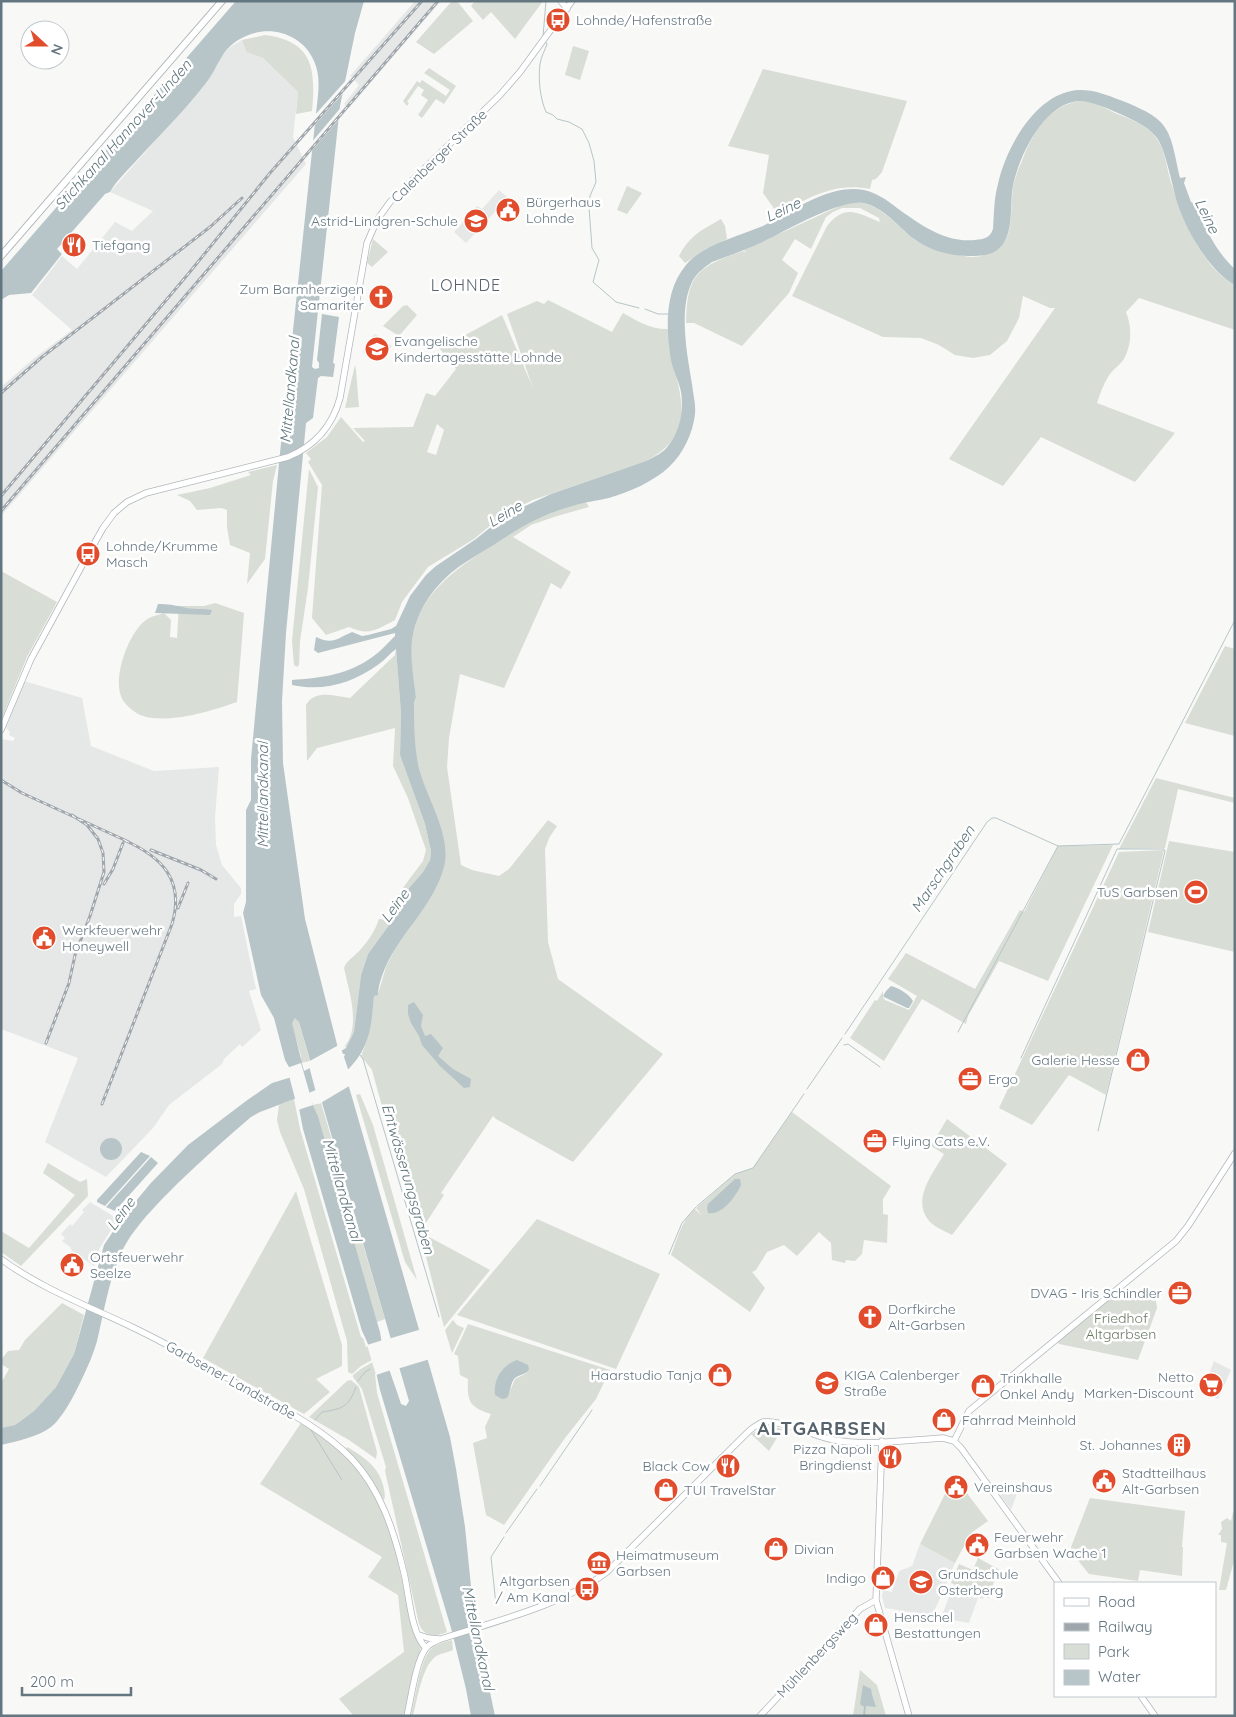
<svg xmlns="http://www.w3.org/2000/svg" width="1236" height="1717" viewBox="0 0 1236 1717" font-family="Quicksand,sans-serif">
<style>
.built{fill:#e6e8e7}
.green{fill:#d8ddd5;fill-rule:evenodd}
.water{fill:#b7c5c8;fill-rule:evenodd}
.pier{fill:#f8f8f6}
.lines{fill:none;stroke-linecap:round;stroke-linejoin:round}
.stream{stroke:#b7c5c8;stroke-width:1}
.secondary-casing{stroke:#b2b8bc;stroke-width:7}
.primary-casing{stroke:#b3b9bc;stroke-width:8}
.secondary{stroke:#fff;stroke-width:5.5}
.primary{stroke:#fff;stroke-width:6}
.rail-casing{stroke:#9fa7ac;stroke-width:3}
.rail{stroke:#fff;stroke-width:1;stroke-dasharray:4;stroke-linecap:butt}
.labels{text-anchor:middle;stroke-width:5;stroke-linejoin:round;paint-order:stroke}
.poi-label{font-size:14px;fill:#647680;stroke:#fff;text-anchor:start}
.street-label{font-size:14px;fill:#647680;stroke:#fff}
.park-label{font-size:14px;fill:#687962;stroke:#fff}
.water-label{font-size:15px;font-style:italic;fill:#5e757b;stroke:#fff}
.quarter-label{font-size:16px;letter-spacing:1px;fill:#56636c;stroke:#fff}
.district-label{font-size:19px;font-weight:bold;letter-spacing:1px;fill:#56636c;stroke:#fff}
</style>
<rect width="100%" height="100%" fill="#f8f8f6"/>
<path class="built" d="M 415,1 L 441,1 L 349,108 L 344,104 L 359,85 L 350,76 Z
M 242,40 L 248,52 L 263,58 L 298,92 L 293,137 L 306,164 L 1,516 L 1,387 L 33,359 L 72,330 L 32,295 L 62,256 L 77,269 L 115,222 L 132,231 L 153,211 L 110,192 L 207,82 L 220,58 L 230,47 Z
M 499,190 L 508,198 L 466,243 L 454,232 L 477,206 L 482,209 Z
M 375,334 L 392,346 L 378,361 L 363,352 L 370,339 Z
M 24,681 L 82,698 L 91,746 L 154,771 L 219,767 L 215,817 L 216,845 L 222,865 L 241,888 L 241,894 L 234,904 L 234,917 L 241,916 L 256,989 L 249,991 L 261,1030 L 242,1047 L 240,1044 L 224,1059 L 222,1064 L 169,1105 L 153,1128 L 106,1177 L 45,1142 L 78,1058 L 1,1029 L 1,739 L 13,741 L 15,738 L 9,735 L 10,732 L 6,728 Z
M 90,1202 L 118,1219 L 99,1249 L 99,1258 L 94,1266 L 72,1251 L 70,1247 L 62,1241 L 65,1238 L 61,1234 L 70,1224 L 72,1226 L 84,1212 L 82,1210 Z
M 1214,1361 L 1231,1370 L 1218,1399 L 1203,1391 Z
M 825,1375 L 841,1385 L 839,1389 L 833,1388 L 831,1393 L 814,1387 L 816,1382 Z
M 998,1486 L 1019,1488 L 1011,1510 L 995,1488 Z
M 920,1544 L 955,1563 L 931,1619 L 919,1617 L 916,1613 L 885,1608 L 882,1597 L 883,1590 L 892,1592 L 899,1571 L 912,1566 Z
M 954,1584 L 984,1596 L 983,1599 L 978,1598 L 969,1623 L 941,1618 Z"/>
<path class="green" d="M 452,1 L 457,1 L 473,21 L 434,54 L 416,42 Z
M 475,1 L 543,1 L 515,39 L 491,12 L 483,20 L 471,6 Z
M 265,35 C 313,41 316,69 312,111 L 296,114 L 298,92 L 263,58 L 247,52 L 242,40 Z
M 573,46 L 589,51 L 580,80 L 565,75 Z
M 429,68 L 456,86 L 444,104 L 436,99 L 422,118 L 418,115 L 428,100 L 421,95 L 424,90 L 418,86 L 407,102 L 409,103 L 407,106 L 403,101 L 417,81 L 420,83 L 422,80 L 446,96 L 450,90 L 424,73 Z
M 763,69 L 907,101 L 882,172 L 876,179 L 872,180 L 870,189 C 834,182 809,198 778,214 L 763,193 L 769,155 L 728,146 Z
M 1079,101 C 1092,101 1103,107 1115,113 C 1130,119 1148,125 1157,139 C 1164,148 1167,167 1170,179 C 1181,214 1200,267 1235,285 L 1235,330 L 1139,298 L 1126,312 C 1132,327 1132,344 1124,359 C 1119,366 1112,370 1108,377 C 1103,385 1100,394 1097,403 L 1175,433 L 1135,482 L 1041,437 L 1003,486 L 949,459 L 1055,308 L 1050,308 L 1023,296 L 1019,318 L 1007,341 L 990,355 L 973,358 L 955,355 L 939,345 L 921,338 L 883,337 L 792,296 L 827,226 C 845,203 858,213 880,222 L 879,218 L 860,208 L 842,208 L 833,212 L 826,217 L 811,249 L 795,239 L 782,260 L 798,273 L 789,293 L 742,346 L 694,323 L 686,323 C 687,273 698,267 743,251 L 746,253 L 744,250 L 844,204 C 876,196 892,223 915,240 C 925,247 939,249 951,253 C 961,256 974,259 984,255 C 990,253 1000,247 1004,242 C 1013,232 1011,201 1013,187 C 1015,178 1018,169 1022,161 C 1032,134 1048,106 1079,101 Z
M 627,186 L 642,193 L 627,214 L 617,210 Z
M 721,219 L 725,226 L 727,239 L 706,249 L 685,263 L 679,256 C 690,235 702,230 721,219 Z
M 373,239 L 388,252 L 372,267 L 367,263 Z
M 548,300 L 612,332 L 623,313 C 637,321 652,330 669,329 C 669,381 709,428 646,461 L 533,500 L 504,514 L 474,539 L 428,567 L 402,602 L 395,620 C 376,630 369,636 349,627 L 326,635 L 312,618 L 322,485 L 308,462 L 311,459 L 306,453 L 327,437 L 341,417 L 363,442 L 365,441 L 353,428 L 413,427 L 426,393 L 435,396 L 456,369 L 436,344 L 441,340 L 460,338 L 502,315 L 533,388 L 507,314 L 537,301 L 544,304 ZM 437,424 L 444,430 L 436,455 L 427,452 Z
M 407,305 L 417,315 L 399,336 L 383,326 L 403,306 Z
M 355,365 L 356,370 L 359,407 L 345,408 Z
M 277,465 L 273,481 L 265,559 L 247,584 L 250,553 L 230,545 L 227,527 L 227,510 L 221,508 L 197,510 L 190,501 L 177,495 L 210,488 L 251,475 L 248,472 Z
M 309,469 L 318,487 L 308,588 L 300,641 L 299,665 L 297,667 L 294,665 L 292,641 Z
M 585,501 L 589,507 L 557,516 L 531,525 L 513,537 L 571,572 L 561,589 L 551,583 L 504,688 L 460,674 L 449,738 L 447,767 L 461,865 L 472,870 L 499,876 L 509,869 L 548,820 L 557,826 L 549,838 L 545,849 L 548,942 L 558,979 L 663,1054 L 573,1162 L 496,1119 L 493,1116 L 441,1193 L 444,1195 L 420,1232 L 490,1270 L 444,1327 L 403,1167 L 398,1164 L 372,1070 L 361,1056 C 370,1036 372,1018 374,996 L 378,994 L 386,967 L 395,949 L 429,900 L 444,865 L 443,836 L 421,777 L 414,745 L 414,703 L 416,697 C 414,679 409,658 412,640 C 419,594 454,570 490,547 C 504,538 517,528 531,520 C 548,512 567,507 585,501 Z
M 1,571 L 57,602 L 27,657 L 1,720 Z
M 215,603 L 244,613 L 237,702 C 211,711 170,724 143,716 C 136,714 123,704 121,696 C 113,676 129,632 146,620 C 151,616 159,615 164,613 L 171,620 L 170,637 L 177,638 L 179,606 L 204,606 Z
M 1225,646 L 1235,649 L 1235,736 L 1185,723 Z
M 396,648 L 401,713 L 400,755 L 425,824 L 431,851 L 430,860 L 423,872 L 409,888 L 392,921 L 368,954 L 361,975 L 354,1032 L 346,1048 L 345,1046 C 361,1026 349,991 344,968 C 346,961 355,956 360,950 C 369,940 375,931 379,919 L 388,920 L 395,909 L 396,897 L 423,861 L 426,850 L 408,798 L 393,766 L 395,728 L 317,748 L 307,761 L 306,705 C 315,689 334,696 350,698 L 395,655 Z
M 1156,778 L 1235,798 L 1235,803 L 1178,789 L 1165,848 L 1119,849 Z
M 1169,841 L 1235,852 L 1235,952 L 1148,932 Z
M 1113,845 L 1048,981 L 999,961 L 968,1016 L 966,1024 L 922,999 L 884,1061 L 850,1038 L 875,1000 L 877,1001 L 883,991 L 883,997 L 885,1000 L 909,1010 L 917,996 L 888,979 L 906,953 L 975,989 L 1020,910 L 1024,912 L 1058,846 Z
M 1164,850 L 1106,1095 L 1069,1075 L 1032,1125 L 999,1108 L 1119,852 Z
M 295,1018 L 298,1019 L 299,1022 L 310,1061 L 301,1063 L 301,1056 L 291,1022 Z
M 360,1094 L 373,1125 L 417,1280 L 405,1262 L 356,1095 Z
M 294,1099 L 300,1129 L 361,1337 L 363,1338 L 366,1347 L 368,1346 L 372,1360 L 361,1366 L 352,1374 L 348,1372 L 347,1341 L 304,1189 L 280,1132 L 277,1120 L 279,1105 Z
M 321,1103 L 385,1319 L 377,1322 L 318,1116 L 313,1105 Z
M 792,1112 L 891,1186 L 883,1199 L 883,1214 L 888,1215 L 887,1243 L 864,1240 L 862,1254 L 855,1261 L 846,1260 L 845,1263 L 832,1260 L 831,1243 L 819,1232 L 797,1256 L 784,1245 L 767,1252 L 756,1270 L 752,1272 L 765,1288 L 750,1312 L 671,1255 C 677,1240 682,1219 695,1209 L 702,1216 L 696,1208 L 735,1174 L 753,1168 Z
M 947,1119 L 1007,1164 L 952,1235 C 945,1231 937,1228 931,1223 C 910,1201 932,1175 944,1154 L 931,1146 Z
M 48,1163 L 80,1182 L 87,1179 L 88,1196 L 21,1266 L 1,1252 L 1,1231 L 29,1248 L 75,1195 L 43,1173 Z
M 296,1191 L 342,1345 L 342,1366 L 316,1379 L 330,1392 L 304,1414 L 203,1358 Z
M 537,1219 L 660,1274 L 616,1369 L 457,1315 Z
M 1116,1294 L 1156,1301 L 1157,1308 L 1138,1360 L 1059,1344 L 1057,1341 Z
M 62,1303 L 84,1315 L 74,1354 L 56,1387 L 34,1411 L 15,1425 L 1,1428 L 1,1383 L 9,1369 L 1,1364 L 1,1360 L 8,1351 L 19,1350 L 25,1340 Z
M 453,1320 L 457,1325 L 464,1328 L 452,1353 L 445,1330 Z
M 468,1324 L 610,1370 L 596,1399 L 565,1438 L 504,1525 L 486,1515 L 473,1443 L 487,1438 L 485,1427 L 491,1414 C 469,1407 467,1401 468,1379 L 460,1375 L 458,1356 L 454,1354 ZM 502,1370 L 527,1373 L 515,1379 L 507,1398 L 495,1387 Z
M 373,1362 L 377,1373 L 375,1374 L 377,1393 L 447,1632 C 434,1637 425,1638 419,1624 L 385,1471 L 386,1467 L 362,1389 L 353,1377 L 353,1375 L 362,1368 Z
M 351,1380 L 359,1387 L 377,1452 L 376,1459 L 349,1440 L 309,1417 L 347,1381 Z
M 301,1423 L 304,1423 L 337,1448 L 354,1465 L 370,1488 L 382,1509 L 395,1549 L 413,1630 L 421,1647 L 405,1716 L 354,1716 L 339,1699 L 404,1652 L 398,1595 L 368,1577 L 382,1557 L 260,1484 Z
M 772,1426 L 782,1429 L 769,1451 L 751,1434 L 764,1427 Z
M 347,1447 C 364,1457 378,1466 383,1485 C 384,1490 386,1495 384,1500 L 369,1478 L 346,1450 Z
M 954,1476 L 988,1521 L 971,1533 L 955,1563 L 920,1544 Z
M 1090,1498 L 1185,1511 L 1182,1547 L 1183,1547 L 1182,1576 L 1140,1570 L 1138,1581 L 1089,1574 L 1072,1553 L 1071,1547 Z
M 1233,1512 L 1235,1512 L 1235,1557 L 1226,1590 L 1219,1590 L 1227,1543 L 1221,1542 L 1221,1535 L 1218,1535 L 1222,1529 L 1221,1522 L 1227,1518 L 1231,1521 Z
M 978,1558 L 1000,1570 L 993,1584 L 989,1598 L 984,1597 L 984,1596 L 951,1583 L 959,1564 L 973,1570 Z
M 452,1640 L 453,1650 C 447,1653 440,1653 435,1657 C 422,1667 417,1700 413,1716 L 411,1716 C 415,1700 420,1661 430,1650 C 436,1644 444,1642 452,1640 Z
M 860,1670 L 877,1685 L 886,1716 L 853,1716 Z"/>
<path class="water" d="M 236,1 L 364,1 L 355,33 L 340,106 L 312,367 L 315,369 L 319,368 L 319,363 L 317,360 L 322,314 L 339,317 L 333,363 L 335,364 L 333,377 L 321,376 L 318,378 L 313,418 L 306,423 L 286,633 L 282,701 L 283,763 L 305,919 L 339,1052 L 346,1048 L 354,1032 L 361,975 L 368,954 L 392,921 L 409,888 L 423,872 L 430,860 L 431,851 L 425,824 L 400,755 L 401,713 L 396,649 C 390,653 385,660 379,664 C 353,683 324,692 292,685 L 292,680 C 319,678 345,675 368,660 C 378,654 387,644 395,636 L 395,633 L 318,653 L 314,650 L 316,637 C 333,645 336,639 352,632 L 362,636 L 368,635 L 391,629 L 396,626 L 410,596 L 426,575 L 436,566 L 476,539 L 506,515 L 551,494 L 646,461 C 654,457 663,453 668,446 C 680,432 684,410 681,392 C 679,381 673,371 671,360 C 666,329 664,291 686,265 C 702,245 739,236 763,226 C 771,222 778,217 786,213 C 810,201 836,185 864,190 C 877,193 887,200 897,208 C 921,225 945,243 975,240 C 984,239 990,238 993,229 C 994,214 994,198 998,184 C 1006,147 1037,91 1080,90 C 1095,90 1107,95 1120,100 C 1171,120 1169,127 1180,178 L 1186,177 L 1184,183 L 1191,202 L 1197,205 L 1202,214 L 1200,218 C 1210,236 1219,255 1235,269 L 1235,285 C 1209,271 1186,230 1177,202 C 1173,188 1165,148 1157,138 C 1153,133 1147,128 1142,125 C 1131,118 1092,100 1079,101 C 1044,103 1019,156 1013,186 C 1009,206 1016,240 994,252 C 987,256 976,256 968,256 C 950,256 929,250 914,239 C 898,227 884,207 863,203 C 838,199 783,233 758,244 C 743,251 728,256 712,262 C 705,267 698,272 693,280 C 678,308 687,354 692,384 C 693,394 696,404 695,414 C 693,433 683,454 669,467 C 653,482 629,492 609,498 C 596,501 584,502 572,506 C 540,515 519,528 492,546 C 481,553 470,559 460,566 C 435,584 416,610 412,641 C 410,659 414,679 416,697 L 414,703 C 414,725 414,746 419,768 C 426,798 452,834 444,867 C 433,908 396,936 382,976 C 380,982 378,988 378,995 L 374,996 C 371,1030 370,1048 345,1073 L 450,1437 L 456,1469 L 465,1527 L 474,1616 L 495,1716 L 471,1716 L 466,1689 L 451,1628 L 380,1390 C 375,1368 373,1352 362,1331 L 303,1129 L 297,1098 L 260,1112 L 251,1117 C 226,1138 202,1160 178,1183 C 161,1200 144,1217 130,1237 C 111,1265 105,1308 97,1341 C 92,1359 83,1377 75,1393 C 70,1403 60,1420 51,1427 C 38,1437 17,1441 1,1445 L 1,1428 L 15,1425 L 34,1411 L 56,1387 L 74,1354 L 104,1245 L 122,1218 L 150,1184 L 188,1145 L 246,1101 L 272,1083 L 292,1077 L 289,1067 L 285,1060 L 274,1018 L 261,995 L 243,913 L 246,902 L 246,810 L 251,800 L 251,759 L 280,453 L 318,95 C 319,83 319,72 314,61 C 302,33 267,23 240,39 C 221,49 218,68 206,83 C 185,110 160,135 137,160 C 128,170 117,180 110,192 L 105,194 L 57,249 L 62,254 L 31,293 L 9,295 L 1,300 L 1,271 ZM 295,1018 L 299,1022 L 312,1067 L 304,1071 L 292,1023 ZM 318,1089 L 409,1401 L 406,1406 L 401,1404 C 394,1381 383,1357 380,1332 L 318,1116 L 313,1105 L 309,1093 Z
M 158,604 C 169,604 173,605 183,607 C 192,610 202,608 212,610 L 210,615 L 155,613 Z
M 891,986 C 899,988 909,994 913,1001 L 909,1008 L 907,1008 L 884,997 L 883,996 L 886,991 Z
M 414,1002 L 423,1015 L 421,1026 L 425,1036 L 431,1034 L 443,1048 L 438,1056 L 453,1069 L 471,1079 L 470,1087 L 464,1088 L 440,1066 L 422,1045 L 419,1036 L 411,1023 L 408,1014 L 408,1005 Z
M100 1149a11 11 0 1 1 22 0a11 11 0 1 1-22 0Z
M 141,1152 L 150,1156 L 105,1206 L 97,1202 L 97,1200 Z
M 151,1157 L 158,1163 L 115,1211 L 106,1207 Z
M 735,1179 L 740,1179 L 741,1185 C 736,1196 722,1216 708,1213 L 707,1208 L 708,1204 Z
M 517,1360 L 528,1365 L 529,1369 C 526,1375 520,1374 515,1378 C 510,1383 511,1392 507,1398 L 502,1399 L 495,1395 C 493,1380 502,1365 517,1360 Z
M 863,1685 L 871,1689 L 872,1695 L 876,1707 L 866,1706 L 865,1716 L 863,1716 L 864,1707 L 860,1704 Z"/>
<path class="pier" d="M 348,78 L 346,90 L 313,127 L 314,116 Z
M 343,105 L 342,116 L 310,153 L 311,143 Z
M 339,1043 L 343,1054 L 345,1054 L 344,1057 L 348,1069 L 350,1070 L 348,1074 L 351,1085 L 319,1104 L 308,1062 L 337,1046 Z
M 301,1063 L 313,1105 L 298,1110 L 287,1068 Z
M 422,1329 L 430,1359 L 397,1369 L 388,1339 Z
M 383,1340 L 391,1370 L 376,1375 L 367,1345 Z"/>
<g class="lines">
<path class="stream" d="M 543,37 L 546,1
M 545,41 L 547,44 C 545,50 541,57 540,64 C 538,79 540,98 546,112 L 553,115 L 557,119 L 569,122 L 582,129 L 589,143 L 594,161 L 596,182 L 590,196 L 589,207 L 592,248 L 599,260 L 593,282 L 616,302 L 639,308
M 645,309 L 658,314 L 669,314
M 958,1032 L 1058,846
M 845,1034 L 987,822 L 992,818 L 996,818 L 1058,846 L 1119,844 L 1235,620
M 844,1045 L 848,1044 L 880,1067
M 360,1055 L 363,1059 L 439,1317
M 1021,1058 L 1117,849 L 1164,849 L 1165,851 L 1098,1131
M 807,1089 L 842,1038
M 697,1206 L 735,1174 L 753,1168 L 804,1094
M 669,1254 L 682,1223 L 696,1207
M 358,1381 L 365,1372 L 370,1369
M 315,1420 L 322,1412 C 342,1409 349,1407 356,1387
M 311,1430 L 342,1480
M 540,1486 L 592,1410
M 506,1533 L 537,1489
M 496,1605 L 491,1557 L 504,1537"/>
<defs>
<path id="secondary" d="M 561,1 L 567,9
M 1,730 L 31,659 L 85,560 L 103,528 L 114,513 L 127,502 L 146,493 L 288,457 C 315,446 332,427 340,398 L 367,243 L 377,220 L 390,202 L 500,95 L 520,72 L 572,1
M 1,1259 C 40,1288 88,1306 132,1327 C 176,1348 218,1373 261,1397 C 293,1414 325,1432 351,1458 C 381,1490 394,1531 404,1573 C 409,1594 411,1634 426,1648
M 882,1441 L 876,1600 L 909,1716
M 954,1441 L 969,1411 L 1176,1241 L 1188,1226 L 1235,1153
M 419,1635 L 428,1638 L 439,1639
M 1141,1696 L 1155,1716
M 407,1716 C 411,1699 416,1659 427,1647 C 431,1643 436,1641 441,1639 C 493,1622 563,1605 607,1572 L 750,1430 C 754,1427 758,1424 763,1422 C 780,1419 816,1437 834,1440 C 867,1446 909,1440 943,1438 L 954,1441 L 961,1448 L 1059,1583
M 760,1716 L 860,1609 L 876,1600"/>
<path id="primary" d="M 1,256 L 222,1"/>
</defs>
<use href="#secondary" class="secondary-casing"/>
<use href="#primary" class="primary-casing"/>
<use href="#secondary" class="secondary"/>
<use href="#primary" class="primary"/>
<defs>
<path id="rail" d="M 1,393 L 42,357 L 210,227 L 242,198
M 1,496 L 189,273 L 270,173 L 422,1
M 1,511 L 438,1
M 1,780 L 22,793 L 129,842
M 151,850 L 201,870 L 216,879
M 104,884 L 113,869 L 123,843
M 178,908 L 188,883
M 46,1043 L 69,983 L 75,955 L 90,916 L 104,872 L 103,853 L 98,839 L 87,825 L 72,815
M 102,1104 L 172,924 C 185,880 162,857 124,840"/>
</defs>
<use href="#rail" class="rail-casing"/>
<use href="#rail" class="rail"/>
</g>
<defs>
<symbol id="bus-disc" viewBox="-11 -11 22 22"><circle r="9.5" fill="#e14c2d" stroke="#fff"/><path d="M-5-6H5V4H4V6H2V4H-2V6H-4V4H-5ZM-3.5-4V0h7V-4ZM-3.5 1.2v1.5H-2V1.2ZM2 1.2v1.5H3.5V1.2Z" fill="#fff"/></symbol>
<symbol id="civic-disc" viewBox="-11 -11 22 22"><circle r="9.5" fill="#e14c2d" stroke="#fff"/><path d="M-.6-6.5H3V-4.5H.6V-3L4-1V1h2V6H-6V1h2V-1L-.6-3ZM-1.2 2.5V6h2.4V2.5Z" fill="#fff"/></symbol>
<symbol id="school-disc" viewBox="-11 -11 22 22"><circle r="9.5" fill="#e14c2d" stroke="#fff"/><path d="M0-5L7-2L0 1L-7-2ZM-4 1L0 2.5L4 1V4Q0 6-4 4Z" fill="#fff"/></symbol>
<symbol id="restaurant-disc" viewBox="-11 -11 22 22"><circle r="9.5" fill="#e14c2d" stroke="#fff"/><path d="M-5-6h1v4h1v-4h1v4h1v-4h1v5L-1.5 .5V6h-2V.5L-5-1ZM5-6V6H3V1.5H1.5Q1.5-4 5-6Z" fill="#fff"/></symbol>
<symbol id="church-disc" viewBox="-11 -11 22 22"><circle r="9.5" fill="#e14c2d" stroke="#fff"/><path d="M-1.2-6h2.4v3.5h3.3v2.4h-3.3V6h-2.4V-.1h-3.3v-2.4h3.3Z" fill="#fff"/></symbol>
<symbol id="stadium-disc" viewBox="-11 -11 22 22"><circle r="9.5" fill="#e14c2d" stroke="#fff"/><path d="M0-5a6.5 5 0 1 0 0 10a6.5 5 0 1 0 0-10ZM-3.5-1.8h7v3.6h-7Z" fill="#fff"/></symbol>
<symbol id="shop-disc" viewBox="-11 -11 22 22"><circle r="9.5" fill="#e14c2d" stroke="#fff"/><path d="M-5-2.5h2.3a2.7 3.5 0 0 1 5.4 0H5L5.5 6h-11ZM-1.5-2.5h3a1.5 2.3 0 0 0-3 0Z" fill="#fff"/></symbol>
<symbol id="office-disc" viewBox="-11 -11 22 22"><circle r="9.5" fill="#e14c2d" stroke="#fff"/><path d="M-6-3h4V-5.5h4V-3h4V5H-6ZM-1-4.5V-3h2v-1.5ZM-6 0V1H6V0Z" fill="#fff"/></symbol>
<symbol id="supermarket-disc" viewBox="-11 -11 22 22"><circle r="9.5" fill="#e14c2d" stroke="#fff"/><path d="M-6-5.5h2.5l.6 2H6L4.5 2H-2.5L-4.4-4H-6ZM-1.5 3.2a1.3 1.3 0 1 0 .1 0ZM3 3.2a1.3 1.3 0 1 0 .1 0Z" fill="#fff"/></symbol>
<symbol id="building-disc" viewBox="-11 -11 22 22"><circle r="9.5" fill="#e14c2d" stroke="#fff"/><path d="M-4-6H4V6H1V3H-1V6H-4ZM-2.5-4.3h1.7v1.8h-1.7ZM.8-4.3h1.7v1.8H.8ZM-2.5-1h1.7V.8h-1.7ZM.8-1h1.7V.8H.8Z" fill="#fff"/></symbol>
<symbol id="museum-disc" viewBox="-11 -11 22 22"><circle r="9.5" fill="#e14c2d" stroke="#fff"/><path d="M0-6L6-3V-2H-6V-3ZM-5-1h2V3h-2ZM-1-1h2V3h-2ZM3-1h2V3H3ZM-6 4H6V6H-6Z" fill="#fff"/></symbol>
</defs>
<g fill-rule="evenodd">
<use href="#bus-disc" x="544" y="6" width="28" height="28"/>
<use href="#civic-disc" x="494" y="196" width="28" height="28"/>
<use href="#school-disc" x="462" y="207" width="28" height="28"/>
<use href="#restaurant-disc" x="60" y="231" width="28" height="28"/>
<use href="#church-disc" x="367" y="283" width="28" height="28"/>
<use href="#school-disc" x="363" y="335" width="28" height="28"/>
<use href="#bus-disc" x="74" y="540" width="28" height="28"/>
<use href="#stadium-disc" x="1182" y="878" width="28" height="28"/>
<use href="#civic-disc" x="30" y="924" width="28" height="28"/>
<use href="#shop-disc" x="1124" y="1046" width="28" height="28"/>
<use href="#office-disc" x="956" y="1065" width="28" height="28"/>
<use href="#office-disc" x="861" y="1127" width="28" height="28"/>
<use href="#civic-disc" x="58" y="1251" width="28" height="28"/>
<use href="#office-disc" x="1166" y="1279" width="28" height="28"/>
<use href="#church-disc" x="856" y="1303" width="28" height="28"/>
<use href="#shop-disc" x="706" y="1361" width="28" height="28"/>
<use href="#school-disc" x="813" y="1369" width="28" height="28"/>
<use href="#supermarket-disc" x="1197" y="1371" width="28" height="28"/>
<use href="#shop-disc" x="969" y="1372" width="28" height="28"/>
<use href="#shop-disc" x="930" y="1406" width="28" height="28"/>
<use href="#building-disc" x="1165" y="1431" width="28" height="28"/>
<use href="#restaurant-disc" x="876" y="1443" width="28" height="28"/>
<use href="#restaurant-disc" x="714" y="1452" width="28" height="28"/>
<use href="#civic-disc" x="1090" y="1467" width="28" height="28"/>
<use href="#civic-disc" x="942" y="1473" width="28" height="28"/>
<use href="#shop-disc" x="652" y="1476" width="28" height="28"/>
<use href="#civic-disc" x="963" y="1531" width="28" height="28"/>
<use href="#shop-disc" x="762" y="1535" width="28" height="28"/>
<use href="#museum-disc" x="585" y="1549" width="28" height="28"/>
<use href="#shop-disc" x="869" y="1564" width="28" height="28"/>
<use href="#school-disc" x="907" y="1568" width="28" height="28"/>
<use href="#bus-disc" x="573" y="1575" width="28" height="28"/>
<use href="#shop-disc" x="862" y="1611" width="28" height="28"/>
</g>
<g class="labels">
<g class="poi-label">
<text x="576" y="25">Lohnde/Hafenstraße</text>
<text x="526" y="207">Bürgerhaus<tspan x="526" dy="16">Lohnde</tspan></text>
<text x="458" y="226" text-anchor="end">Astrid-Lindgren-Schule</text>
<text x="92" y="250">Tiefgang</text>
<text x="364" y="294" text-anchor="end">Zum Barmherzigen<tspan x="364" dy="16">Samariter</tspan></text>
<text x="394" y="346">Evangelische<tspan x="394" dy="16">Kindertagesstätte Lohnde</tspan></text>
<text x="106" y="551">Lohnde/Krumme<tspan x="106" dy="16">Masch</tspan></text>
<text x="1178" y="897" text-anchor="end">TuS Garbsen</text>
<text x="62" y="935">Werkfeuerwehr<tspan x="62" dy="16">Honeywell</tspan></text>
<text x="1120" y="1065" text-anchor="end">Galerie Hesse</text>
<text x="988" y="1084">Ergo</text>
<text x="892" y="1146">Flying Cats e.V.</text>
<text x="90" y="1262">Ortsfeuerwehr<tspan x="90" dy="16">Seelze</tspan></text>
<text x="1162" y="1298" text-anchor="end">DVAG - Iris Schindler</text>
<text x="888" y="1314">Dorfkirche<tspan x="888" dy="16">Alt-Garbsen</tspan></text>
<text x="702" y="1380" text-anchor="end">Haarstudio Tanja</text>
<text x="844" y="1380">KIGA Calenberger<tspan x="844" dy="16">Straße</tspan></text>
<text x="1194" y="1382" text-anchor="end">Netto<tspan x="1194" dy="16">Marken-Discount</tspan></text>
<text x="1000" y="1383">Trinkhalle<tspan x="1000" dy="16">Onkel Andy</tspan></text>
<text x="962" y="1425">Fahrrad Meinhold</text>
<text x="1162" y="1450" text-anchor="end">St. Johannes</text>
<text x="872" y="1454" text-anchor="end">Pizza Napoli<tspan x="872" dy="16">Bringdienst</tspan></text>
<text x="710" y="1471" text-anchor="end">Black Cow</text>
<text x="1122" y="1478">Stadtteilhaus<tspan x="1122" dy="16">Alt-Garbsen</tspan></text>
<text x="974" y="1492">Vereinshaus</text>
<text x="684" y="1495">TUI TravelStar</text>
<text x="994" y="1542">Feuerwehr<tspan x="994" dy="16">Garbsen Wache 1</tspan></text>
<text x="794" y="1554">Divian</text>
<text x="616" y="1560">Heimatmuseum<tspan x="616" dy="16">Garbsen</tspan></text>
<text x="938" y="1579">Grundschule<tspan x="938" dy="16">Osterberg</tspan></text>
<text x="866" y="1583" text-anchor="end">Indigo</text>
<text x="570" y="1586" text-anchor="end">Altgarbsen<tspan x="570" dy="16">/ Am Kanal</tspan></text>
<text x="894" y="1622">Henschel<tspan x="894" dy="16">Bestattungen</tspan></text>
</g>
<g class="street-label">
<text transform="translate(439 156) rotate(-44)" y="5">Calenberger Straße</text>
<text transform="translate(231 1380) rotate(29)" y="5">Garbsener Landstraße</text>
<text transform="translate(817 1655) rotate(-47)" y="5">Mühlenbergsweg</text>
</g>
<g class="park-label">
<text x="1121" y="1323">Friedhof<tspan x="1121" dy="16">Altgarbsen</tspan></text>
</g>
<g class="water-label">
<text transform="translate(123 135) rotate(-48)" y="5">Stichkanal Hannover-Linden</text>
<text transform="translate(783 210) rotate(-25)" y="5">Leine</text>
<text transform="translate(1207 216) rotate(64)" y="5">Leine</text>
<text transform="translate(290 390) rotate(-85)" y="5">Mittellandkanal</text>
<text transform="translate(505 514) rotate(-31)" y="5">Leine</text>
<text transform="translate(263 795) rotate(-90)" y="5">Mittellandkanal</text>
<text transform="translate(943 869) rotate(-56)" y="5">Marschgraben</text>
<text transform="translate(395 906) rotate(-54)" y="5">Leine</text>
<text transform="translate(408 1179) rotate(74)" y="5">Entwässerungsgraben</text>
<text transform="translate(342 1190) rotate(74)" y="5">Mittellandkanal</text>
<text transform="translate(121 1214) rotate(-54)" y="5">Leine</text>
<text transform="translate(478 1638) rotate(78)" y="5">Mittellandkanal</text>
</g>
<g class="quarter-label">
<text x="466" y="291">LOHNDE</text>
</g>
<g class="district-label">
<text x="822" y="1435">ALTGARBSEN</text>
</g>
</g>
<rect width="1236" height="1717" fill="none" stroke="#647680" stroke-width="5"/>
<rect x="1054" y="1582" width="162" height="115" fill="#ffffff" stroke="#c1c8cc"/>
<rect x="1064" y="1598" width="25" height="8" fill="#ffffff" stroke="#c1c8cc"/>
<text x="1098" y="1607" font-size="15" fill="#647680">Road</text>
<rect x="1064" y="1623" width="25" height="8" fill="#9fa7ac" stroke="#c1c8cc"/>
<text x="1098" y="1632" font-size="15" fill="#647680">Railway</text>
<rect x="1064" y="1644" width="25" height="15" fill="#d8ddd5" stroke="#c1c8cc"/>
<text x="1098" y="1657" font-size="15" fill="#647680">Park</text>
<rect x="1064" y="1670" width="25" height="15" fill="#b7c5c8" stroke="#c1c8cc"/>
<text x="1098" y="1682" font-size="15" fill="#647680">Water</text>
<g transform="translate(45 45) rotate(111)"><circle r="24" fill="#ffffff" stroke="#c1c8cc"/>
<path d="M0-4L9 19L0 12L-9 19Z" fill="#e14c2d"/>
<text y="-8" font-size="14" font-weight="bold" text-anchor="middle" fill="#647680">N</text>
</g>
<path d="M22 1687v8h109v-8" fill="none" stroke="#647680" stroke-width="2.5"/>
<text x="30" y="1687" font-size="15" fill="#647680" stroke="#ffffff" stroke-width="4" paint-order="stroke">200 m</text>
</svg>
